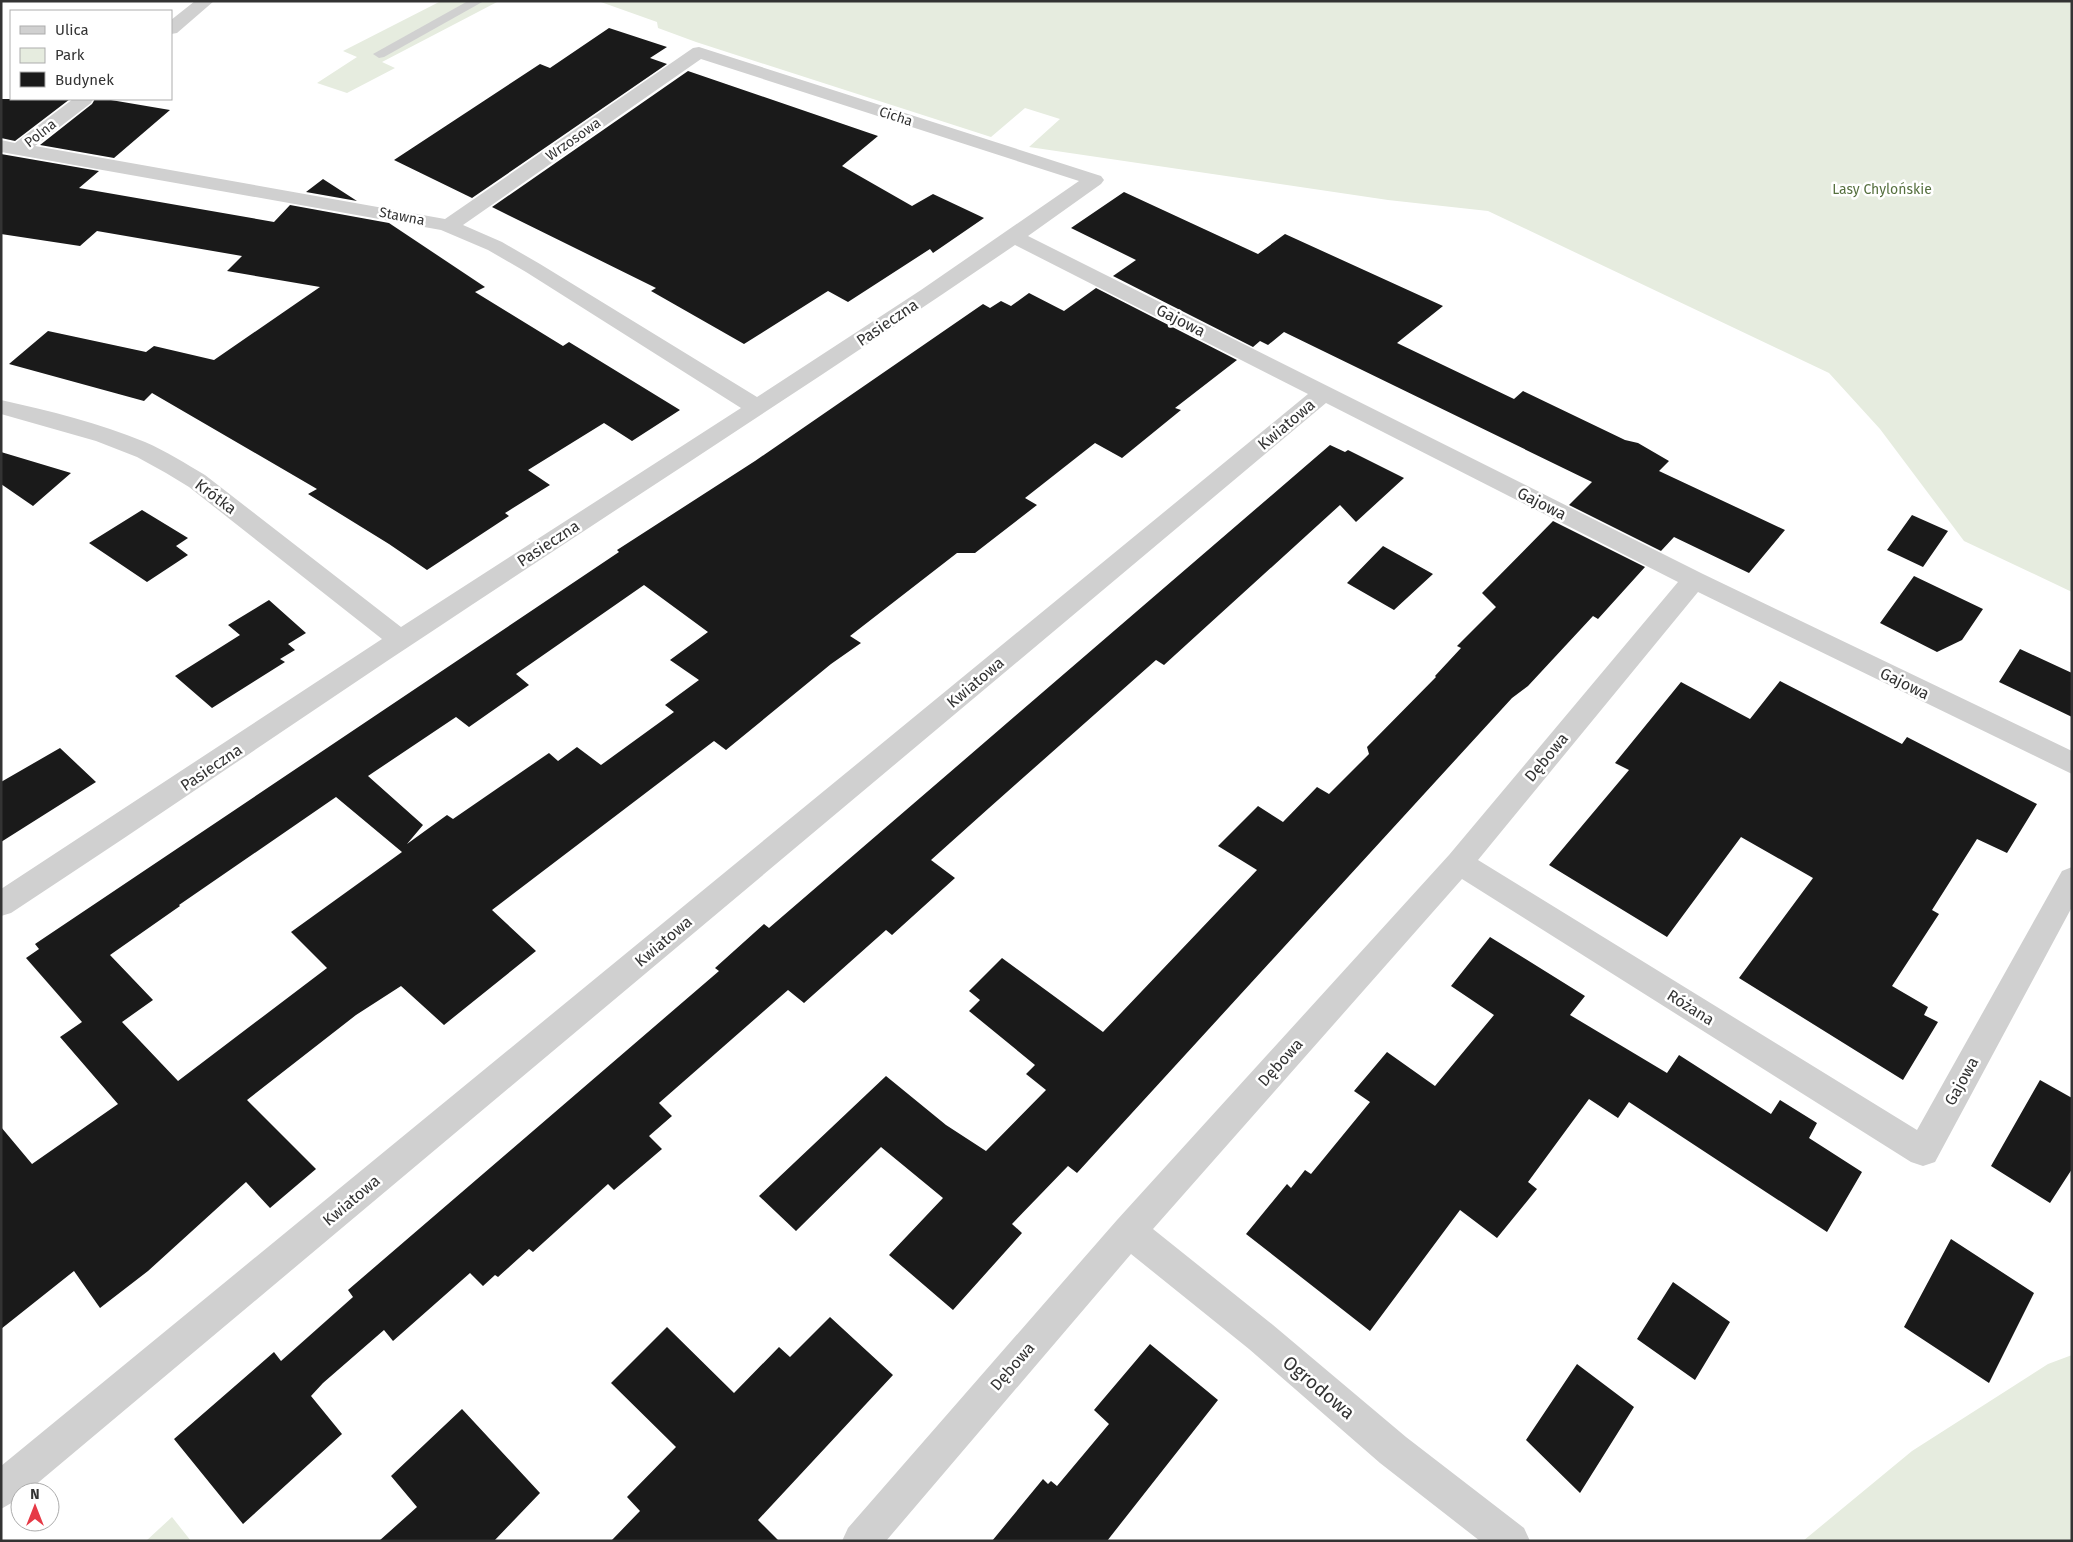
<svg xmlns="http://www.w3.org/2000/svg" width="2073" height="1542" viewBox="0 0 2073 1542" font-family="'Fira Sans',sans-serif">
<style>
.green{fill:#e6ecdf}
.building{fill:#1a1a1a;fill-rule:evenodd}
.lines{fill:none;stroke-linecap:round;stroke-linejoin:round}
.lane{fill:#d0d0d0;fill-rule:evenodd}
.street{fill:#d0d0d0;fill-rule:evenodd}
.labels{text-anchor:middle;stroke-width:5;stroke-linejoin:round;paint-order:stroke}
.far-street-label{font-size:14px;fill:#333;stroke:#fff}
.far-park-label{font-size:14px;fill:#56703f;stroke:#fff}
.street-label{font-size:16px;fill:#333;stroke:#fff}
.near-street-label{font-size:19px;fill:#333;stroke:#fff}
</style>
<rect width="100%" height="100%" fill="#fff"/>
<path class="green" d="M 441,1 L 499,1 L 382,62 L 395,68 L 347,93 L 317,83 L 357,57 L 343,51 Z
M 598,1 L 2072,1 L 2072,592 L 1964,541 L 1880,429 L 1829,373 L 1488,211 L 1388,200 L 1029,147 L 1060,119 L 1025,108 L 991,137 L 696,42 L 658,28 L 657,22 Z
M 2072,1355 L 2072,1541 L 1803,1541 L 1912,1451 L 2048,1364 Z
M 172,1517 L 191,1541 L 146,1541 Z"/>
<path class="building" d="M 609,28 L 667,47 L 650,58 L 667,64 L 472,198 L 394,160 L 540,64 L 550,68 Z
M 688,71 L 878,136 L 842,166 L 912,206 L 933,194 L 984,218 L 933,253 L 930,249 L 848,302 L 828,291 L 744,344 L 651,291 L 656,288 L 492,207 Z
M 1,99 L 70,99 L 15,141 L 1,138 Z
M 95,99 L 105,99 L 170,110 L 114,158 L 40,145 L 92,104 Z
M 1,154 L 99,171 L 79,188 L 274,222 L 290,205 L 389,223 L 485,287 L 475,292 L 563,346 L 569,342 L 680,410 L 632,441 L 604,423 L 528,470 L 550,485 L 505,513 L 509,516 L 427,570 L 389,544 L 308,494 L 317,489 L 152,393 L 144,401 L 9,364 L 48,331 L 146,352 L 154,346 L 214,360 L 320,287 L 227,271 L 242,256 L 97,231 L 80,246 L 1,234 Z
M 323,179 L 357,201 L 306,192 Z
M 1124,192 L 1258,254 L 1285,234 L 1443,306 L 1397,343 L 1514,399 L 1523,391 L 1625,440 L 1638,443 L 1669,461 L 1659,471 L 1785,530 L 1749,573 L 1674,537 L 1661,551 L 1569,505 L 1592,482 L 1284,332 L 1268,345 L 1260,341 L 1253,347 L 1113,276 L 1136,260 L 1071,228 Z
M 1096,288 L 1237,360 L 1175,408 L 1181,410 L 1122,458 L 1095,443 L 1025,498 L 1037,505 L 975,553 L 957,553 L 908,591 L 850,636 L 861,643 L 831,664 L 726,750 L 714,741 L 492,910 L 536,951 L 444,1025 L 401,986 L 356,1015 L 247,1100 L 316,1169 L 270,1208 L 246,1182 L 148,1271 L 100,1308 L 74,1271 L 1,1329 L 1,1127 L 32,1164 L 118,1104 L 60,1037 L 82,1022 L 26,958 L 39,949 L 35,944 L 619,552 L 617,550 L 755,461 L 983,304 L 990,308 L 1001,301 L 1011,306 L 1029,293 L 1064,311 ZM 644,585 L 708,632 L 670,660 L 699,680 L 665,705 L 674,712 L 601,765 L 577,747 L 558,761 L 549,753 L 453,819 L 447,815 L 407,844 L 423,825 L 368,776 L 456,717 L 469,727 L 529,685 L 516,674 ZM 336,797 L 402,852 L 291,932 L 327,968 L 178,1081 L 122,1022 L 153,1000 L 110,955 L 180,906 L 179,905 Z
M 1330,445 L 1345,452 L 1348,450 L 1404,478 L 1356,522 L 1340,505 L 1164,665 L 1156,660 L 989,808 L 931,860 L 955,878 L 892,935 L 886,930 L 804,1003 L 788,990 L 659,1103 L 672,1116 L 649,1136 L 662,1149 L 614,1190 L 608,1184 L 533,1252 L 529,1249 L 498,1277 L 495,1275 L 483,1286 L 470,1273 L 393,1341 L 384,1330 L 323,1383 L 311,1396 L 342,1434 L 243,1524 L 174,1439 L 274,1352 L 281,1361 L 353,1297 L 348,1290 L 719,971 L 715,968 L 764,924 L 769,928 Z
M 1,452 L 71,473 L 33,506 L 1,484 Z
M 142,510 L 188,538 L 176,546 L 188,555 L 147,582 L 89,543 Z
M 1912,515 L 1948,531 L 1923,567 L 1887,550 Z
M 1553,521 L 1645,567 L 1598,619 L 1593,616 L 1528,686 L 1512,698 L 1077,1173 L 1068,1166 L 1012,1224 L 1022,1233 L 953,1310 L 889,1255 L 943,1198 L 881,1147 L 796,1231 L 759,1196 L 886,1076 L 946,1125 L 986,1151 L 1046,1090 L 1026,1074 L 1035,1065 L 969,1011 L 980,1000 L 969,991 L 1002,958 L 1103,1032 L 1257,870 L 1218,846 L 1258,806 L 1283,822 L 1317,787 L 1329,794 L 1369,754 L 1367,747 L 1436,677 L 1435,676 L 1461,648 L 1457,646 L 1496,607 L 1482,593 Z
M 1383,546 L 1433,574 L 1394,610 L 1347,583 Z
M 1914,576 L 1983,609 L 1962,640 L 1937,652 L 1880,623 Z
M 269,600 L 306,633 L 288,644 L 295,650 L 280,659 L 285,662 L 212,708 L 175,676 L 240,635 L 228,625 Z
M 2020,649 L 2072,673 L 2072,717 L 1999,682 Z
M 1780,681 L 1902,744 L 1907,737 L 2037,804 L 2007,853 L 1977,839 L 1932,910 L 1939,914 L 1892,986 L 1928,1007 L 1924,1015 L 1938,1022 L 1903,1080 L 1739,978 L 1813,878 L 1741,837 L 1667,937 L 1549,865 L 1629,770 L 1615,763 L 1681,682 L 1750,719 Z
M 60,748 L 96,782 L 1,842 L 1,782 Z
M 1490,937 L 1585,996 L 1570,1015 L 1667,1073 L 1679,1055 L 1771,1114 L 1780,1100 L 1817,1123 L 1809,1138 L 1862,1172 L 1827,1232 L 1629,1102 L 1618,1118 L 1589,1099 L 1528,1182 L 1537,1189 L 1497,1238 L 1460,1210 L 1370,1331 L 1246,1234 L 1287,1184 L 1291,1188 L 1305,1170 L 1311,1174 L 1370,1102 L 1354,1091 L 1387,1052 L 1435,1086 L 1494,1015 L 1451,986 Z
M 2040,1080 L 2072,1098 L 2072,1169 L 2050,1203 L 1991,1166 Z
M 1951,1239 L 2034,1293 L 1989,1383 L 1904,1327 Z
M 1673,1282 L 1730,1322 L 1695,1380 L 1637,1339 Z
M 830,1317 L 893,1375 L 758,1520 L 779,1541 L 611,1541 L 640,1511 L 627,1497 L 676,1447 L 611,1383 L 667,1327 L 734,1393 L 779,1347 L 790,1357 Z
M 1150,1344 L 1218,1400 L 1107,1541 L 992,1541 L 1043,1479 L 1048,1484 L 1051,1481 L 1057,1486 L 1109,1424 L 1094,1410 Z
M 1577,1364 L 1634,1407 L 1580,1493 L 1526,1440 Z
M 462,1409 L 540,1493 L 494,1541 L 379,1541 L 417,1507 L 391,1476 Z"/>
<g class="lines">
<path class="lane" d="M 468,1 L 484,1 L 384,57 L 379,58 L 373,54 Z"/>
<path class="street" d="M 195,1 L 214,1 L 177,33 L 171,34 L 171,20 Z
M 699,47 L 1101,176 L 1104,180 L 1101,184 L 1028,236 L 1703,574 L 2072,751 L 2072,774 L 1698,592 L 1478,860 L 1917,1130 L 2062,871 L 2072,867 L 2072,907 L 1935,1162 L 1923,1166 L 1911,1162 L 1462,879 L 1153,1229 L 1273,1325 L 1406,1437 L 1524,1528 L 1530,1541 L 1480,1541 L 1380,1463 L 1249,1349 L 1131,1254 L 886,1541 L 842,1541 L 848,1528 L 1117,1220 L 1449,855 L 1678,582 L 1326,403 L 27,1492 L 20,1492 L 20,1498 L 1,1509 L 1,1466 L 1308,394 L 1015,245 C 823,376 628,501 434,630 C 293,723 153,820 11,913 L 1,916 L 1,889 L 382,639 L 189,487 L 166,473 L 137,457 L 96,441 L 1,414 L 1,400 C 50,411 99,423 145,442 C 166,451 186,464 205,475 L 401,627 L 741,408 L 526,272 L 488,250 L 441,230 L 1,152 L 1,140 L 15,143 L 73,99 L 93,99 L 91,103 L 35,146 L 445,219 L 693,48 ZM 701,59 L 1079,181 L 921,290 L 757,397 L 540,264 L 502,242 L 463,225 Z"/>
</g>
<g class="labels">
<g class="far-street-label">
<text transform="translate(896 116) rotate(18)" y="5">Cicha</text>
<text transform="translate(40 133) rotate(-38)" y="5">Polna</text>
<text transform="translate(573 139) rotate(-35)" y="5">Wrzosowa</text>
<text transform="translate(402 216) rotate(11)" y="5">Stawna</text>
</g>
<g class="far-park-label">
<text x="1882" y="194">Lasy Chylońskie</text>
</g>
<g class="street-label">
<text transform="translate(1181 320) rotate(27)" y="6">Gajowa</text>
<text transform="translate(887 322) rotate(-34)" y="6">Pasieczna</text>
<text transform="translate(1286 424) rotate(-40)" y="6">Kwiatowa</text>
<text transform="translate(216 496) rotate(37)" y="6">Krótka</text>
<text transform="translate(1542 503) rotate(27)" y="6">Gajowa</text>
<text transform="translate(548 543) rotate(-33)" y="6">Pasieczna</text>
<text transform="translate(975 682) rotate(-40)" y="6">Kwiatowa</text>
<text transform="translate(1905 683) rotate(26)" y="6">Gajowa</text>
<text transform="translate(1546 757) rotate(-50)" y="6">Dębowa</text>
<text transform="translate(211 767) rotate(-34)" y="6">Pasieczna</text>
<text transform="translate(663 941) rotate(-40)" y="6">Kwiatowa</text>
<text transform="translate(1691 1007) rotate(32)" y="6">Różana</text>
<text transform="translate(1280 1062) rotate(-48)" y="6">Dębowa</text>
<text transform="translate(1961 1081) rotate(-61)" y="6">Gajowa</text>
<text transform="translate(351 1200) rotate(-40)" y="6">Kwiatowa</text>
<text transform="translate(1012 1366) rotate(-49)" y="6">Dębowa</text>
</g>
<g class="near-street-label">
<text transform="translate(1319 1387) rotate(40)" y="7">Ogrodowa</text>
</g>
</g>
<rect width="2073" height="1542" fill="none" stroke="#333333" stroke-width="5"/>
<rect x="10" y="10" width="162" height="90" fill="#ffffff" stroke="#adadad"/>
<rect x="20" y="26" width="25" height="8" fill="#d0d0d0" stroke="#adadad"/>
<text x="55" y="35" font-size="15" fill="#333333">Ulica</text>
<rect x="20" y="48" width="25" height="15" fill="#e6ecdf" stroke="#adadad"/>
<text x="55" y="60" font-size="15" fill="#333333">Park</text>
<rect x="20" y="72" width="25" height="15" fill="#1a1a1a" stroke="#adadad"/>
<text x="55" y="85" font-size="15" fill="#333333">Budynek</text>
<g transform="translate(35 1507)"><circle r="24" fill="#ffffff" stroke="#adadad"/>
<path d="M0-4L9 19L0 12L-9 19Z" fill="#e63946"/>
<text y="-8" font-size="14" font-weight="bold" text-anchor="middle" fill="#333333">N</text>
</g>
</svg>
